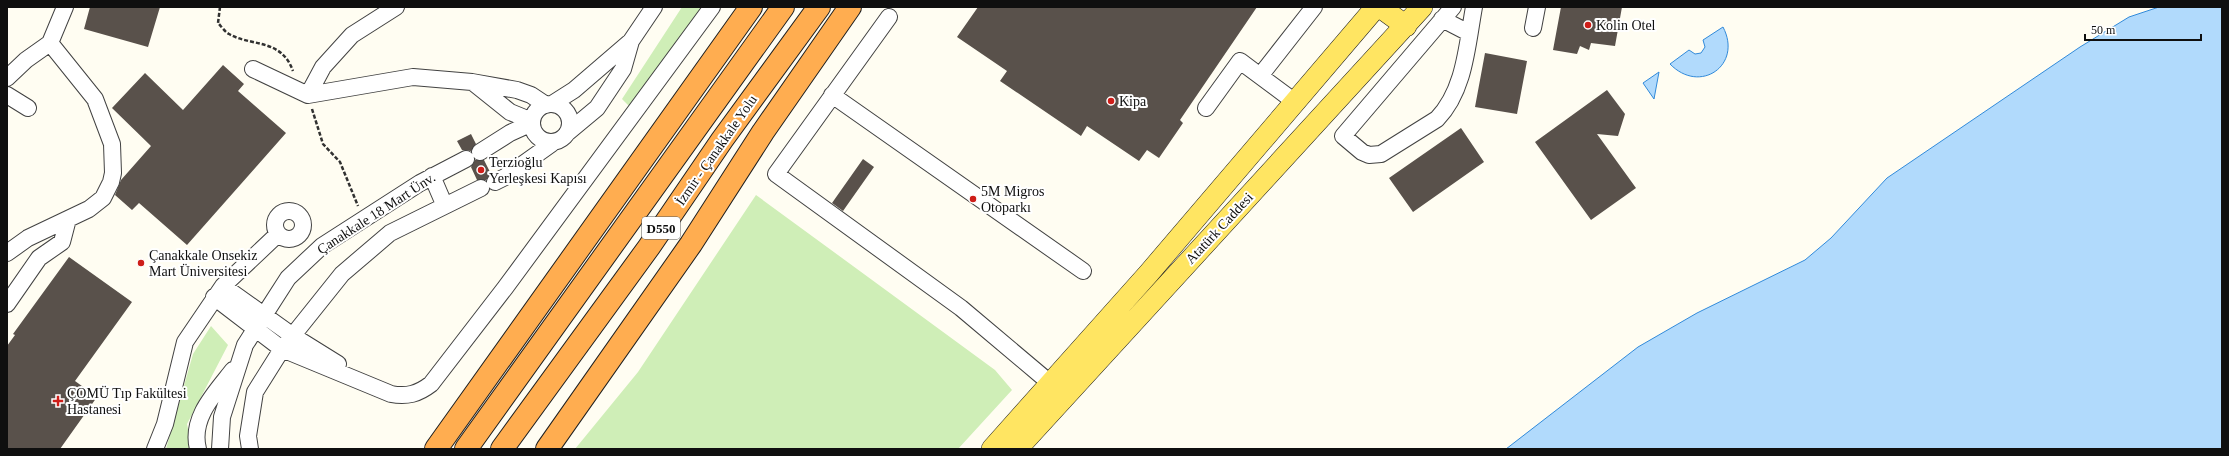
<svg xmlns="http://www.w3.org/2000/svg" width="2229" height="456" viewBox="0 0 2229 456" font-family="'Times New Roman',serif">
<style>
.green{fill:#cfeeb7}
.water{fill:#b1dafc;stroke:#318ada}
.building{fill:#59514b}
.lines{fill:none;stroke-linecap:round;stroke-linejoin:round}
.minor-casing{stroke:#424242;stroke-width:18}
.major-casing{stroke:#202020;stroke-width:22}
.highway-casing{stroke:#202020;stroke-width:24}
.path{stroke:#313131;stroke-width:2.5;stroke-dasharray:4 2;stroke-linecap:butt}
.minor{stroke:#fff;stroke-width:16}
.major{stroke:#ffe562;stroke-width:21}
.highway{stroke:#ffad50;stroke-width:22}
.poi-dot{fill:#ce1e19;stroke:#fff;stroke-width:1.5}
.labels{text-anchor:middle;stroke-width:4;stroke-linejoin:round;paint-order:stroke}
.shield{fill:#fff;stroke:#575757;stroke-width:1}
.shield-label{font-size:13px;font-weight:bold;fill:#0f0f0f}
.poi-label{font-size:14px;fill:#0f0f0f;stroke:#fff;text-anchor:start}
.street-label{font-size:14px;fill:#0f0f0f;stroke:#fff}
</style>
<rect width="100%" height="100%" fill="#fffdf2"/>
<path class="green" d="M 682,7 L 707,7 L 631,108 L 622,99 Z
M 756,195 L 995,370 L 1012,390 L 958,449 L 575,449 L 638,372 Z
M 211,326 L 228,345 L 187,424 L 192,449 L 166,449 L 193,354 Z"/>
<path class="water" d="M 2159,7 L 2222,7 L 2222,449 L 1506,449 L 1638,347 L 1697,313 L 1805,260 L 1831,238 L 1887,178 L 2080,47 L 2129,17 Z
M 1723,27 C 1743,65 1700,95 1670,64 L 1689,50 L 1695,54 L 1701,53 L 1705,47 L 1703,40 Z
M 1659,72 L 1654,99 L 1643,83 Z"/>
<path class="building" d="M 90,7 L 160,7 L 148,47 L 84,29 Z
M 978,7 L 1257,7 L 1180,120 L 1183,123 L 1159,158 L 1147,150 L 1139,161 L 1087,126 L 1081,136 L 1000,81 L 1007,71 L 957,37 Z
M 1561,7 L 1622,7 L 1615,46 L 1591,43 L 1589,50 L 1580,46 L 1577,54 L 1553,50 Z
M 1485,53 L 1527,61 L 1517,114 L 1475,107 Z
M 223,65 L 244,84 L 238,91 L 286,133 L 187,245 L 139,203 L 132,210 L 115,195 L 121,180 L 151,146 L 112,108 L 145,73 L 183,110 Z
M 1607,90 L 1625,114 L 1618,136 L 1597,134 L 1636,188 L 1591,220 L 1535,142 Z
M 1461,128 L 1484,162 L 1413,212 L 1389,178 Z
M 471,134 L 476,144 L 471,151 L 462,150 L 457,141 Z
M 863,159 L 874,167 L 843,211 L 832,203 Z
M 475,160 L 484,160 L 491,174 L 486,180 L 477,180 L 471,167 Z
M 69,257 L 132,302 L 75,381 L 97,397 L 60,449 L 7,449 L 7,346 L 15,335 L 13,334 Z"/>
<g class="lines">
<defs>
<path id="minor" d="M 1453,7 L 1343,136 L 1362,152 L 1369,155 L 1381,154 L 1437,119 C 1465,90 1467,45 1474,7
M 889,17 L 776,174 L 961,308 L 1050,383
M 1442,19 L 1469,33
M 1533,28 L 1537,7
M 50,43 L 65,7
M 253,69 L 308,95 L 413,77 L 472,82 L 517,90 L 531,95 L 546,105
M 1260,76 L 1314,7
M 7,78 L 26,60 L 50,43 L 95,99 L 112,144 L 113,173 L 111,182 L 103,198 L 89,209 L 28,238 L 7,253
M 475,84 L 510,112 L 532,121
M 7,95 L 28,108
M 308,95 L 323,67 L 352,35 L 396,7
M 832,95 L 1083,271
M 552,104 L 574,90 L 631,41 L 654,7
M532 123a19 19 0 1 1 38 0a19 19 0 1 1-38 0Z
M 1206,108 L 1240,61 L 1295,102
M 567,133 L 597,108 L 623,69 L 631,41
M 480,152 L 510,133 L 532,123
M 432,176 L 444,204
M 495,182 L 505,177 L 554,142
M275 225a14 14 0 1 1 28 0a14 14 0 1 1-28 0Z
M 223,286 L 293,336 L 338,364
M 214,297 L 282,349 L 391,394 C 407,397 418,394 431,384 L 505,288 L 712,7
M 7,304 L 39,258 L 62,242 L 68,219
M 155,449 L 165,424 L 185,342 L 223,286 L 278,234
M 198,449 C 190,418 215,393 233,370
M 220,449 L 222,417 L 245,345 L 288,278 L 322,246 L 420,183 L 466,159
M 250,449 L 248,436 L 255,392 L 282,349 L 342,274 L 390,233 L 481,188"/>
<path id="major" d="M 1380,7 L 1406,26
M 992,449 L 1149,273 L 1376,7
M 1017,449 L 1422,7"/>
<path id="highway" d="M 436,449 L 751,7
M 466,449 L 783,7
M 502,449 L 649,247 L 722,140 L 819,7
M 547,449 L 691,244 L 763,132 L 850,7"/>
</defs>
<use href="#minor" class="minor-casing"/>
<use href="#major" class="major-casing"/>
<use href="#highway" class="highway-casing"/>
<path class="path" d="M 220,7 L 218,23 C 221,26 225,32 229,34 C 252,47 281,38 293,71
M 312,109 L 323,144 L 340,162 L 358,206"/>
<use href="#minor" class="minor"/>
<use href="#major" class="major"/>
<use href="#highway" class="highway"/>
</g>
<g class="poi-dot">
<circle cx="1588" cy="25" r="4"/>
<circle cx="1111" cy="101" r="4"/>
<circle cx="481" cy="170" r="4"/>
<circle cx="973" cy="199" r="4"/>
<circle cx="141" cy="263" r="4"/>
<path d="M56 395h4v4h4v4h-4v4h-4v-4h-4v-4h4z"/>
</g>
<g class="labels">
<rect class="shield" x="642" y="217" width="38" height="22" rx="3"/>
<g class="shield-label">
<text x="661" y="233">D550</text>
</g>
<g class="poi-label">
<text x="1596" y="30">Kolin Otel</text>
<text x="1119" y="106">Kipa</text>
<text x="489" y="167">Terzioğlu<tspan x="489" dy="16">Yerleşkesi Kapısı</tspan></text>
<text x="981" y="196">5M Migros<tspan x="981" dy="16">Otoparkı</tspan></text>
<text x="149" y="260">Çanakkale Onsekiz<tspan x="149" dy="16">Mart Üniversitesi</tspan></text>
<text x="67" y="398">ÇOMÜ Tıp Fakültesi<tspan x="67" dy="16">Hastanesi</tspan></text>
</g>
<g class="street-label">
<text transform="translate(716 150) rotate(-55)" y="5">İzmir - Çanakkale Yolu</text>
<text transform="translate(376 213) rotate(-33)" y="5">Çanakkale 18 Mart Ünv.</text>
<text transform="translate(1219 228) rotate(-47)" y="5">Atatürk Caddesi</text>
</g>
</g>
<rect width="2229" height="456" fill="none" stroke="#0f0f0f" stroke-width="16"/>
<path d="M2085 34v6h116v-6" fill="none" stroke="#0f0f0f" stroke-width="2"/>
<text x="2091" y="34" font-size="12" fill="#0f0f0f" stroke="#ffffff" stroke-width="3" paint-order="stroke">50 m</text>
</svg>
